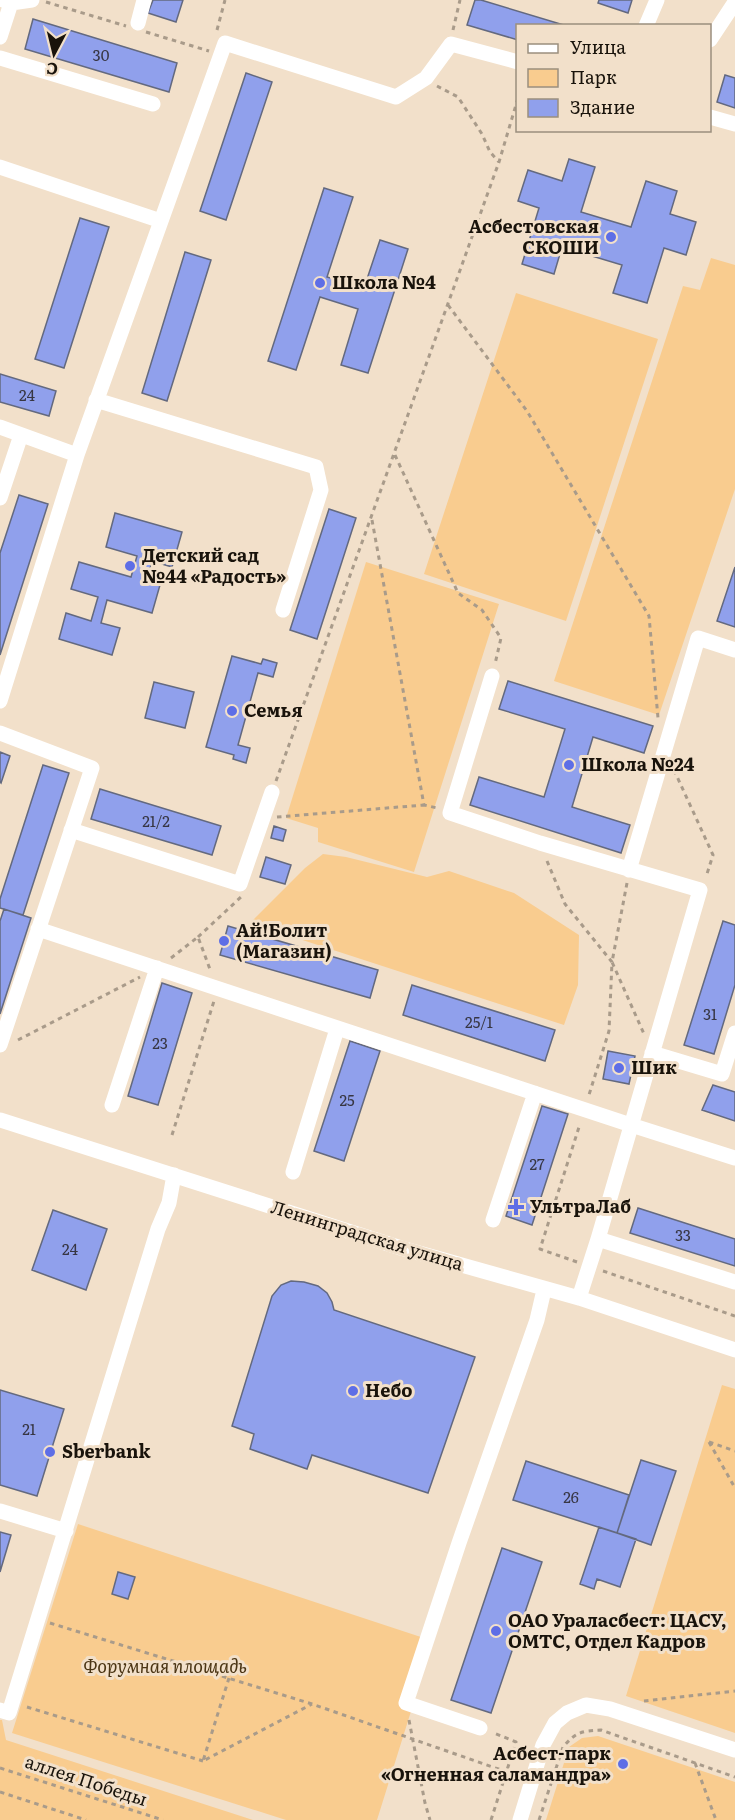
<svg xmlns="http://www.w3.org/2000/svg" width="735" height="1820" viewBox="0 0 735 1820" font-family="Literata,serif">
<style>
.green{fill:#f9cc8f}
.building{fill:#90a0ec;stroke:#63697f;stroke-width:1.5}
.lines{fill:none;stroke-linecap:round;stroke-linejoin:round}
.path{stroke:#a99b8a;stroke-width:3;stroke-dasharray:4.5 4.5;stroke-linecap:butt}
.minor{stroke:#fff;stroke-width:15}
.poi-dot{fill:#5e6ee6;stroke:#f2e0ca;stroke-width:2}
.labels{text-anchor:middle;stroke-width:6;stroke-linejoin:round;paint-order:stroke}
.number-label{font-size:15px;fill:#373643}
.poi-label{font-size:18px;font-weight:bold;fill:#19130b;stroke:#f2e0ca;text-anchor:start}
.street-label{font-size:18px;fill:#19130b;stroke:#f2e0ca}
.park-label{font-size:18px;font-style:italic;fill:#4b3514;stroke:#f2e0ca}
</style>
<rect width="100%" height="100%" fill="#f2e0ca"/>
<path class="green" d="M 711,258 L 735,265 L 735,489 L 659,715 L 554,681 L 683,286 L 700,290 Z
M 516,293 L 658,339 L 566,621 L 424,574 Z
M 366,562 L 499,604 L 414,872 L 318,842 L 318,828 L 286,818 Z
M 323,854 L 346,857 L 427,877 L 449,871 L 514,893 L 579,935 L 578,985 L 564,1025 L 250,923 L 305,868 Z
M 722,1385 L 735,1389 L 735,1733 L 626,1696 Z
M 78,1524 L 433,1641 L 377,1820 L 286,1820 L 12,1733 Z
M 0,1720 L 2,1720 L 6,1740 L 253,1820 L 0,1820 Z
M 598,1736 L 735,1782 L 735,1820 L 546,1820 L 569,1747 L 582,1738 Z"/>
<path class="building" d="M 153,0 L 183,0 L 176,22 L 148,13 Z
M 475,0 L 481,0 L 567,26 L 518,26 L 518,40 L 467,25 Z
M 599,0 L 632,0 L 628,13 L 598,3 Z
M 33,19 L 177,63 L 169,92 L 25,49 Z
M 246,73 L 272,82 L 226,220 L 200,211 Z
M 725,75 L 735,78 L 735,108 L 717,102 Z
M 569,159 L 595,167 L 581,212 L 631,227 L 646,181 L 677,191 L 670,214 L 696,222 L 686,255 L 664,248 L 647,303 L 613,293 L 622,265 L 562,247 L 554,274 L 522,264 L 539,208 L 518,201 L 528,170 L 562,181 Z
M 324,188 L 353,197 L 327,277 L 364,288 L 380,240 L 408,249 L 368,373 L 341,365 L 358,309 L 320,297 L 296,370 L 268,361 Z
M 80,218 L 109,227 L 64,368 L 35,359 Z
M 185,252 L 211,260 L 167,401 L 142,393 Z
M 0,374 L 56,391 L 49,416 L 0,402 Z
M 19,495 L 48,504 L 0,655 L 0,553 Z
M 329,509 L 356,518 L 317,639 L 290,630 Z
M 115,513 L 182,532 L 172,567 L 152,561 L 147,581 L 160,585 L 152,613 L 107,600 L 101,623 L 120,628 L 112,655 L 59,639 L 66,613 L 91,621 L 98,597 L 71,589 L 79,562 L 131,577 L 137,556 L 106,547 Z
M 735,567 L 735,627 L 717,621 Z
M 232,656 L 261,664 L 263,659 L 277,663 L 273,677 L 258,673 L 238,745 L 250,748 L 246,763 L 233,759 L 234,755 L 206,747 Z
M 508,681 L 653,726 L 644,753 L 593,737 L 572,807 L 630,825 L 621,853 L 470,805 L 479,777 L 544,797 L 565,729 L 499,709 Z
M 154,682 L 194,692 L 185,728 L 145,718 Z
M 0,752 L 10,756 L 1,783 L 0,782 Z
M 43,765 L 69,773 L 23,915 L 0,908 L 0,899 Z
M 100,789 L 221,826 L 212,855 L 91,819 Z
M 274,826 L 286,830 L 283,841 L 271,838 Z
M 266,857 L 291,865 L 285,884 L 260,877 Z
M 4,909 L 31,918 L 0,1014 L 0,921 Z
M 723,921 L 735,925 L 735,985 L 714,1054 L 684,1045 Z
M 228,926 L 378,970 L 370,998 L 220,955 Z
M 162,983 L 192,993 L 158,1105 L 128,1096 Z
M 412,985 L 555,1030 L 545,1061 L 403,1015 Z
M 350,1041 L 380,1051 L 344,1161 L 314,1151 Z
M 608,1051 L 635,1056 L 629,1084 L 603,1079 Z
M 713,1085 L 735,1092 L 735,1121 L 702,1110 Z
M 542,1106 L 568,1114 L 532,1225 L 506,1216 Z
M 638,1208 L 735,1239 L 735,1266 L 630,1233 Z
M 53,1210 L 107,1229 L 86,1290 L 32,1270 Z
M 291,1281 L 304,1282 L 318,1286 L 327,1293 L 332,1302 L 334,1310 L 475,1357 L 428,1493 L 312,1455 L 307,1469 L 250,1449 L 254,1434 L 232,1426 L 272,1296 L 281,1285 Z
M 0,1390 L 64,1409 L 37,1496 L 0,1485 Z
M 641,1460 L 676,1471 L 651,1545 L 617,1533 Z
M 526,1461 L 629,1495 L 617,1533 L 513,1500 Z
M 599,1527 L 636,1539 L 620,1587 L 597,1579 L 594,1589 L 580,1584 Z
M 0,1532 L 11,1535 L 0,1572 Z
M 502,1548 L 542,1562 L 491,1713 L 451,1700 Z
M 118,1572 L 135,1577 L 128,1599 L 112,1594 Z"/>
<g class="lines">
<path class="path" d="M 46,2 L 126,26
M 217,30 L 225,0
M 453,30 L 460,0
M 146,32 L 209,51
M 437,86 L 458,97 L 482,134 L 490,152 L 499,162
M 448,305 L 527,411 L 649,616 L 658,718
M 395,455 L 458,593 L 482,610 L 501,638 L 495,664
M 372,520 L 424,805 L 437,808
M 674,770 L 713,855 L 706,877
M 276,781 L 499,162 L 518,98
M 277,817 L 424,805
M 547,861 L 565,904 L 612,962 L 609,1031 L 588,1098
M 627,883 L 612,962 L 644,1034
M 198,937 L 241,897
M 171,958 L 198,937 L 211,972
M 18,1040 L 140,977
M 172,1135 L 214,1001
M 577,1262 L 540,1249 L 580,1124
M 603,1271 L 735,1316
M 709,1442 L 735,1488
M 709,1442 L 735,1451
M 50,1623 L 312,1704 L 507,1772
M 229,1678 L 203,1761 L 312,1704
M 644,1701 L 735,1691
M 27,1707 L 203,1761
M 409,1720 L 425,1803 L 430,1820
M 695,1763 L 716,1820
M 0,1768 L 163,1820
M 0,1792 L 86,1820
M 491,1820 L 516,1742 L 494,1733
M 539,1820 L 563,1747 C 576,1732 581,1731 601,1730 L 735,1777"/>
<path class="minor" d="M 3,0 L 11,3 L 32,0
M 138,23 L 144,0
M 646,26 L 657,0
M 0,37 L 11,3
M 710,40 L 735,2
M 0,58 L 153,104
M 710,117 L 735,124
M 0,167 L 161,221
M 96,400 L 316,467 L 321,490 L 283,610
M 0,427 L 77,455
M 0,498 L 21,435
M 492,676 L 450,813 L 540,843 L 700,890 L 598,1239 L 579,1298
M 0,701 L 77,455 L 225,43 L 396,97 L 426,78 L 451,44 L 518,62
M 0,733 L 92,768 L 0,1045
M 71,830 L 240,884 L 272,792
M 629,870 L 698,638 L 735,650
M 38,929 L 631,1125 L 735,1158
M 652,1053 L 722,1074 L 735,1033
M 112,1105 L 157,968
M 0,1120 L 401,1248 L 579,1298 L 735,1350
M 293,1172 L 337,1029
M 493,1220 L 535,1093
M 598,1239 L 735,1282
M 0,1511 L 66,1531
M 0,1710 L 9,1713 L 158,1229 L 169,1203 L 174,1175
M 480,1728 L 406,1703 L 459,1543 L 537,1320 L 544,1290
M 520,1820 L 543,1745 L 555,1723 L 567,1713 L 586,1705 L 610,1709 L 735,1750"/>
</g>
<g class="poi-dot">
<circle cx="611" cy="237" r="6"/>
<circle cx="320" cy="283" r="6"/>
<circle cx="130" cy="566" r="6"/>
<circle cx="232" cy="711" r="6"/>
<circle cx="569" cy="765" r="6"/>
<circle cx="224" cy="941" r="6"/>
<circle cx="619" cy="1068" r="6"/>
<path d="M513 1198h6v6h6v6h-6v6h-6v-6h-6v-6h6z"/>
<circle cx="353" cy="1391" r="6"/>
<circle cx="50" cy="1452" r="6"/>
<circle cx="496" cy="1631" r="6"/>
<circle cx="623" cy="1764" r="6"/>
</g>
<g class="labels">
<g class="number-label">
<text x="101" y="61">30</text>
<text x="27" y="401">24</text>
<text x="156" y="827">21/2</text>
<text x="710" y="1020">31</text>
<text x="479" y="1028">25/1</text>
<text x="160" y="1049">23</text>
<text x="347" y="1106">25</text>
<text x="537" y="1170">27</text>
<text x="683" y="1241">33</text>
<text x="70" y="1255">24</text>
<text x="29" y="1435">21</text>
<text x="571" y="1503">26</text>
</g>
<g class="poi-label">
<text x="599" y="233" text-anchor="end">Асбестовская<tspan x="599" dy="21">СКОШИ</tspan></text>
<text x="332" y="289">Школа №4</text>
<text x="142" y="562">Детский сад<tspan x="142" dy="21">№44 «Радость»</tspan></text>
<text x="244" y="717">Семья</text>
<text x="581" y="771">Школа №24</text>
<text x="236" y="937">Ай!Болит<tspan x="236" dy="21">(Магазин)</tspan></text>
<text x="631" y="1074">Шик</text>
<text x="530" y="1213">УльтраЛаб</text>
<text x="365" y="1397">Небо</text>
<text x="62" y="1458">Sberbank</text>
<text x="508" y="1627">ОАО Ураласбест: ЦАСУ,<tspan x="508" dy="21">ОМТС, Отдел Кадров</tspan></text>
<text x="611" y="1760" text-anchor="end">Асбест-парк<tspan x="611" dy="21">«Огненная саламандра»</tspan></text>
</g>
<g class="street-label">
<text transform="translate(367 1236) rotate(17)" y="6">Ленинградская улица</text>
<text transform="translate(86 1781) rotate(18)" y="6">аллея Победы</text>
</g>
<g class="park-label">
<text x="165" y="1673">Форумная площадь</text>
</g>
</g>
<rect x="516" y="24" width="195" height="108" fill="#f2e0ca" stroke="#9b8e7e" stroke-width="1.5"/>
<rect x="528" y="44" width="30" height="9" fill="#ffffff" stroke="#9b8e7e" stroke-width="1.5"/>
<text x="570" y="54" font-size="18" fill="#19130b">Улица</text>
<rect x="528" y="69" width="30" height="18" fill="#f9cc8f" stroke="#9b8e7e" stroke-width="1.5"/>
<text x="570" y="84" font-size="18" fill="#19130b">Парк</text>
<rect x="528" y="99" width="30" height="18" fill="#90a0ec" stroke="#9b8e7e" stroke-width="1.5"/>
<text x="570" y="114" font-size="18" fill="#19130b">Здание</text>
<g transform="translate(54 54) rotate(187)" stroke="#f2e0ca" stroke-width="4.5" paint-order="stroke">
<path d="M0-4.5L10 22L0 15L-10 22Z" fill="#19130b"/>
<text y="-9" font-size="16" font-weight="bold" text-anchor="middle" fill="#19130b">С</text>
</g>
</svg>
